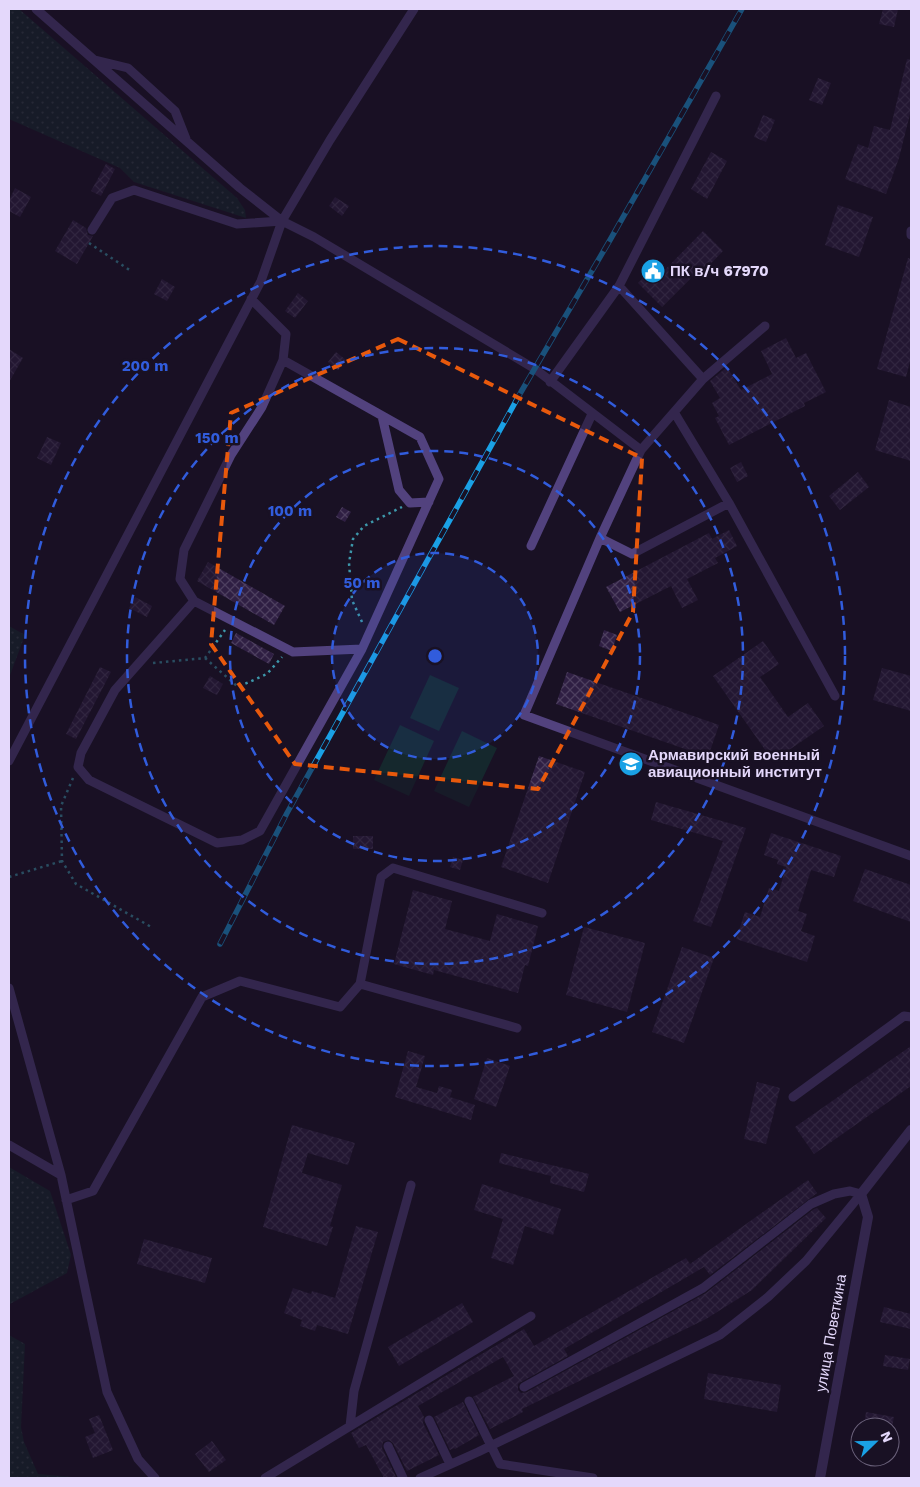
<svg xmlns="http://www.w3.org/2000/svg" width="920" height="1487" viewBox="0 0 920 1487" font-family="'Work Sans',sans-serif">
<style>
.grass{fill:url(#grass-dots)}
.pitch{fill:#15282d}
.building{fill:url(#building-cross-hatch)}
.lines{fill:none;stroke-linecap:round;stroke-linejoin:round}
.path{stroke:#3d97aa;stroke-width:2.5;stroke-dasharray:2.5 4;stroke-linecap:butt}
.lane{stroke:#52427e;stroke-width:9}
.street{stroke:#52427e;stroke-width:10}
.rail-casing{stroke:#1aa1e5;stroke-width:5.5}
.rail{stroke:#191124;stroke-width:4;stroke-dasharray:11;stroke-linecap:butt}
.marked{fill:none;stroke:#e8590c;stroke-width:4;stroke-dasharray:10 6;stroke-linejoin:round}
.ring{fill:none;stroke:#315cdc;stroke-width:2.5;stroke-dasharray:9 6}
.labels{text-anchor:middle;stroke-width:5;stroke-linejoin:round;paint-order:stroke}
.poi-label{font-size:15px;font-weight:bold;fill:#e4d8fb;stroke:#191124;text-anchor:start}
.street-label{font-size:15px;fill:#e4d8fb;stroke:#191124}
.centre{fill:#315cdc;stroke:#191124;stroke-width:2.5}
.ring-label{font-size:15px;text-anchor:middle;font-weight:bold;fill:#315cdc;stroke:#191124;stroke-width:5;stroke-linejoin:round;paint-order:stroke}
</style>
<defs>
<pattern id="grass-dots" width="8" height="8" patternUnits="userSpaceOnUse" patternTransform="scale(1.25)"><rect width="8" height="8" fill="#15282d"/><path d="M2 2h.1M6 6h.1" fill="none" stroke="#37464c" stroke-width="1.8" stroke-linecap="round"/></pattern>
<pattern id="building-cross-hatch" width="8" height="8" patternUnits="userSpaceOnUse" patternTransform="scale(1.25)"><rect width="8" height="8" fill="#2f1f43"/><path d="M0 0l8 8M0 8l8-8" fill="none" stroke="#4d3f5f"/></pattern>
</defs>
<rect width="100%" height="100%" fill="#191124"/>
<path class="grass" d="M 9,9 L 19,9 L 237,198 L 245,210 L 246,218 L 134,182 L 120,168 L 9,119 Z
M 9,626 L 25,635 L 9,678 Z
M 9,1167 L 50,1191 L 71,1255 L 67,1273 L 10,1304 L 9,1308 Z
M 9,1335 L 25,1344 L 21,1427 L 24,1442 L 38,1474 L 84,1478 L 9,1478 Z"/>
<path class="pitch" d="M 430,675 L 459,688 L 439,731 L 410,718 Z
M 400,725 L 434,741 L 409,796 L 374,780 Z
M 462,731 L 497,748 L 469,807 L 434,791 Z"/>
<path class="building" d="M 883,9 L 898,9 L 894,27 L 879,24 Z
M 907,59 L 911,60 L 911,110 L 899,158 L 886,194 L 845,179 L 858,144 L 868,148 L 874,126 L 890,130 Z
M 818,78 L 831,83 L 822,105 L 809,100 Z
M 763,115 L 775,120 L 766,142 L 754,137 Z
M 711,152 L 727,161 L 707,199 L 691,189 Z
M 106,164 L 115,169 L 101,196 L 91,191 Z
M 15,188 L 31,197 L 20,217 L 9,211 L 9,200 Z
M 335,197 L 349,206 L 342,216 L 329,206 Z
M 838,205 L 873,217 L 859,257 L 825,245 Z
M 73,220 L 86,228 L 88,235 L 93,236 L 77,264 L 55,251 Z
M 703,231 L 723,251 L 696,279 L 693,276 L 662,307 L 638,283 L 649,272 L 656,279 Z
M 908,258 L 911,259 L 911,358 L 906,377 L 877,369 Z
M 162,279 L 175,287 L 167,301 L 154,294 Z
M 298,293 L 308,301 L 295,318 L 285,311 Z
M 786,338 L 796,358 L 806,353 L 826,392 L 804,403 L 805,406 L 729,445 L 715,418 L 719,416 L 712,403 L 720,398 L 710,381 L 727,367 L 741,390 L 772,374 L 761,351 Z
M 9,349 L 23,358 L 9,382 Z
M 336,352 L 346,360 L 338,370 L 328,362 Z
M 889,400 L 911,407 L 911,461 L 875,450 Z
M 47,437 L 61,443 L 51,465 L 37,458 Z
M 741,462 L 748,476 L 737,482 L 730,468 Z
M 858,472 L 869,487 L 840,510 L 829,496 Z
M 342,507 L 351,512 L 345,522 L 336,517 Z
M 729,530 L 737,546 L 715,558 L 718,563 L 687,579 L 698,600 L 682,608 L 671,586 L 620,612 L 606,587 L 709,533 L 712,539 Z
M 208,562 L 285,606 L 274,625 L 197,581 Z
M 135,597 L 152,606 L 147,617 L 129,608 Z
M 604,630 L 617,635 L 612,651 L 599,646 Z
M 236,633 L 274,654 L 269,664 L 231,643 Z
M 763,641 L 779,664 L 760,677 L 788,717 L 808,703 L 824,726 L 773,761 L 713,676 Z
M 100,667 L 111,672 L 76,739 L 66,734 Z
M 882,668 L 911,676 L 911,711 L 873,700 Z
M 567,672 L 719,725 L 708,757 L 556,704 Z
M 210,676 L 223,684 L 217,695 L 203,688 Z
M 539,756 L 585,772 L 548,883 L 501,867 Z
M 656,802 L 746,828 L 711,927 L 693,921 L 723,841 L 651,820 Z
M 771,833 L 841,856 L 834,877 L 811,870 L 798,911 L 807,914 L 801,931 L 815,936 L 807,962 L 736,939 L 745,912 L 760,917 L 769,888 L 779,891 L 786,867 L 777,864 L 778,860 L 764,855 Z
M 353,836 L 373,836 L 373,849 L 353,849 Z
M 453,857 L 463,860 L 460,870 L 450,867 Z
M 865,869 L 911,885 L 911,922 L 853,901 Z
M 413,890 L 452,901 L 445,929 L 490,941 L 497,914 L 538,926 L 528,966 L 525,965 L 518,993 L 434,970 L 433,975 L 394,964 Z
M 584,927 L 645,943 L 627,1012 L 566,995 Z
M 682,947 L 714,958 L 684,1043 L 652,1032 Z
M 911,1046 L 911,1086 L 814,1154 L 795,1127 Z
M 408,1051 L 425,1056 L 416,1087 L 437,1093 L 439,1086 L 452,1090 L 450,1097 L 475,1105 L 471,1120 L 395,1097 Z
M 487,1058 L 510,1066 L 496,1107 L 474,1099 Z
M 757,1082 L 780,1088 L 766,1144 L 744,1139 Z
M 292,1125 L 355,1143 L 348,1165 L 308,1153 L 302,1173 L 342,1185 L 330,1226 L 333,1227 L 327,1246 L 263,1227 Z
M 501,1153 L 589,1174 L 584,1192 L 550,1183 L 551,1176 L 499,1163 Z
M 808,1180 L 817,1193 L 710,1275 L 704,1267 L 564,1349 L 568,1356 L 521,1382 L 518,1384 L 518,1390 L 521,1393 L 527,1392 L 706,1293 L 814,1209 L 817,1208 L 826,1218 L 752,1290 L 706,1319 L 522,1409 L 523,1412 L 490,1429 L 473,1397 L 514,1376 L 503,1357 L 418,1406 L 424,1417 L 423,1423 L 439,1455 L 407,1471 L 393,1443 L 389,1440 L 383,1442 L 382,1448 L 396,1477 L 394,1478 L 384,1478 L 366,1445 L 359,1448 L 351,1433 L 475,1358 L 524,1329 L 534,1346 L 686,1258 L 690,1264 Z
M 482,1184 L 561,1209 L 553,1235 L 525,1226 L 513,1265 L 491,1258 L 503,1219 L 474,1210 Z
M 356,1226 L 378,1232 L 348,1334 L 317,1325 L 315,1331 L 300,1326 L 302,1320 L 284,1313 L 293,1288 L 311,1294 L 312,1291 L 335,1298 Z
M 144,1239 L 212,1258 L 205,1283 L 137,1264 Z
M 462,1303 L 473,1322 L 399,1366 L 388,1347 Z
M 884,1307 L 911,1314 L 911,1329 L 880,1322 Z
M 885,1355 L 910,1359 L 908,1370 L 883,1366 Z
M 708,1373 L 781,1385 L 777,1412 L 704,1399 Z
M 463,1402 L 479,1435 L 455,1449 L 454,1448 L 450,1450 L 434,1417 Z
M 866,1412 L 894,1417 L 892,1427 L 864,1426 Z
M 99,1415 L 113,1450 L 93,1458 L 85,1437 L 95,1433 L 89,1419 Z
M 212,1441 L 226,1460 L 209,1472 L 195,1454 Z"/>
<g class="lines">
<path class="path" d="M 89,243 L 131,271
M 362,622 L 352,600 L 349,563 L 353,539 L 364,526 L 402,507
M 205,658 L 238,687 L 267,674 L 282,657
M 153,663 L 205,658 L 225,630
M 73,778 L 61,806 L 62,861 L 76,884 L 153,928
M 9,877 L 62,861"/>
<path class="lane" d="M 36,9 L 240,188 L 282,221 L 314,237 L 535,369 L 641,450 L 600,538 L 524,715 L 911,856
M 95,60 L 128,68 L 175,111 L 186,139
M 92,230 L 112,198 L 134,190 L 237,224 L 282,221
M 911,231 L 911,235
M 619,286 L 703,379
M 251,299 L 286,334 L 283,360
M 550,382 L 619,286 L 716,96
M 674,412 L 729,503 L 835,696
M 382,416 L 399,490 L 410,503 L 429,502
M 641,450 L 703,379 L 765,326
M 600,538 L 632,554 L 729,503
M 531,546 L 592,414
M 194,601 L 115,690 L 81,753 L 78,767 L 89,780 L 217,843 L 242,840 L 260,831 L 362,649 L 439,479 L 420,437 L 283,360 L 262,407 L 231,455 L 184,550 L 180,579 L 194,601 L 293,652 L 362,649
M 9,761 L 261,281 L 282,221 L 330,140 L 414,9
M 360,984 L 517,1028
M 9,988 L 61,1175 L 107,1392 L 138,1459 L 155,1478
M 793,1097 L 904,1016 L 911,1017
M 9,1145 L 61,1175
M 66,1200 L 93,1191 L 202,997 L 240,981 L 340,1007 L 360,984 L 381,877 L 393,868 L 542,913
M 469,1401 L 500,1464 L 593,1478
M 429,1420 L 450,1464
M 350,1426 L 354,1391 L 411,1185
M 388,1446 L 403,1478
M 265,1478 L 531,1316
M 420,1478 L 478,1452 L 720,1335 L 768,1297 L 806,1261 L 861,1194 L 850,1191 L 834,1194 L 811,1204 L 703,1288 L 524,1387"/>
<path class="street" d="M 820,1478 L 868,1217 L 861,1194 L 911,1130"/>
<defs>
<path id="rail" d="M 220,944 L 287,813 L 521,392 L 610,240 L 742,9"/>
</defs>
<use href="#rail" class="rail-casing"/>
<use href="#rail" class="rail"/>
</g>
<path d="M0 0H920V1487H0ZM 398,339 L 642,458 L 633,612 L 538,789 L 295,764 L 211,644 L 231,413 Z" fill="#191124" fill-opacity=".55" fill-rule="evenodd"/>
<path class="marked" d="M 398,339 L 642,458 L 633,612 L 538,789 L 295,764 L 211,644 L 231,413 Z"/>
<circle cx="435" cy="656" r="103" fill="#315cdc" fill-opacity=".12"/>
<g class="ring">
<circle cx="435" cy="656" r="103"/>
<circle cx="435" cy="656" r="205"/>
<circle cx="435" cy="656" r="308"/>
<circle cx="435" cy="656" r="410"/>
</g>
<defs>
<symbol id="civic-disc" viewBox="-11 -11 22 22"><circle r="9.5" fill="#1aa1e5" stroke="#191124"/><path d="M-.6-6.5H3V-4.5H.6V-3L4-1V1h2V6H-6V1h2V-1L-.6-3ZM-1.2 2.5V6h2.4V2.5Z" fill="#fff"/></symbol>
<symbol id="university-disc" viewBox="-11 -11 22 22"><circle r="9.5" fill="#1aa1e5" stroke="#191124"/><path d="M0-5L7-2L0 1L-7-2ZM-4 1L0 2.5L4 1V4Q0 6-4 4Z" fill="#fff"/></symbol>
</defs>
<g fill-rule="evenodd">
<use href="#civic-disc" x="639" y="257" width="28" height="28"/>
<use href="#university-disc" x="617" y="750" width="28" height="28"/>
</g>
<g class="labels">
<g class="poi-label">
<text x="670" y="276">ПК в/ч 67970</text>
<text x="648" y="760">Армавирский военный<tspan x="648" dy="17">авиационный институт</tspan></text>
</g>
<g class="street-label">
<text transform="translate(831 1333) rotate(-80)" y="5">улица Поветкина</text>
</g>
</g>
<circle cx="435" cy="656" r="8" class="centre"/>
<g class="ring-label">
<text x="145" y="371">200 m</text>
<text x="217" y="443">150 m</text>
<text x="290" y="516">100 m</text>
<text x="362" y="588">50 m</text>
</g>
<rect width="920" height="1487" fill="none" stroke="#e4d8fb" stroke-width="20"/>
<g transform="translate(875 1442) rotate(67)"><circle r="24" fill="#191124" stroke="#6a617a"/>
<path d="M0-4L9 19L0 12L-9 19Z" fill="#1aa1e5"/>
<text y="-8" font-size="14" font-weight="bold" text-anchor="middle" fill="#e4d8fb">N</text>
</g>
</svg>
